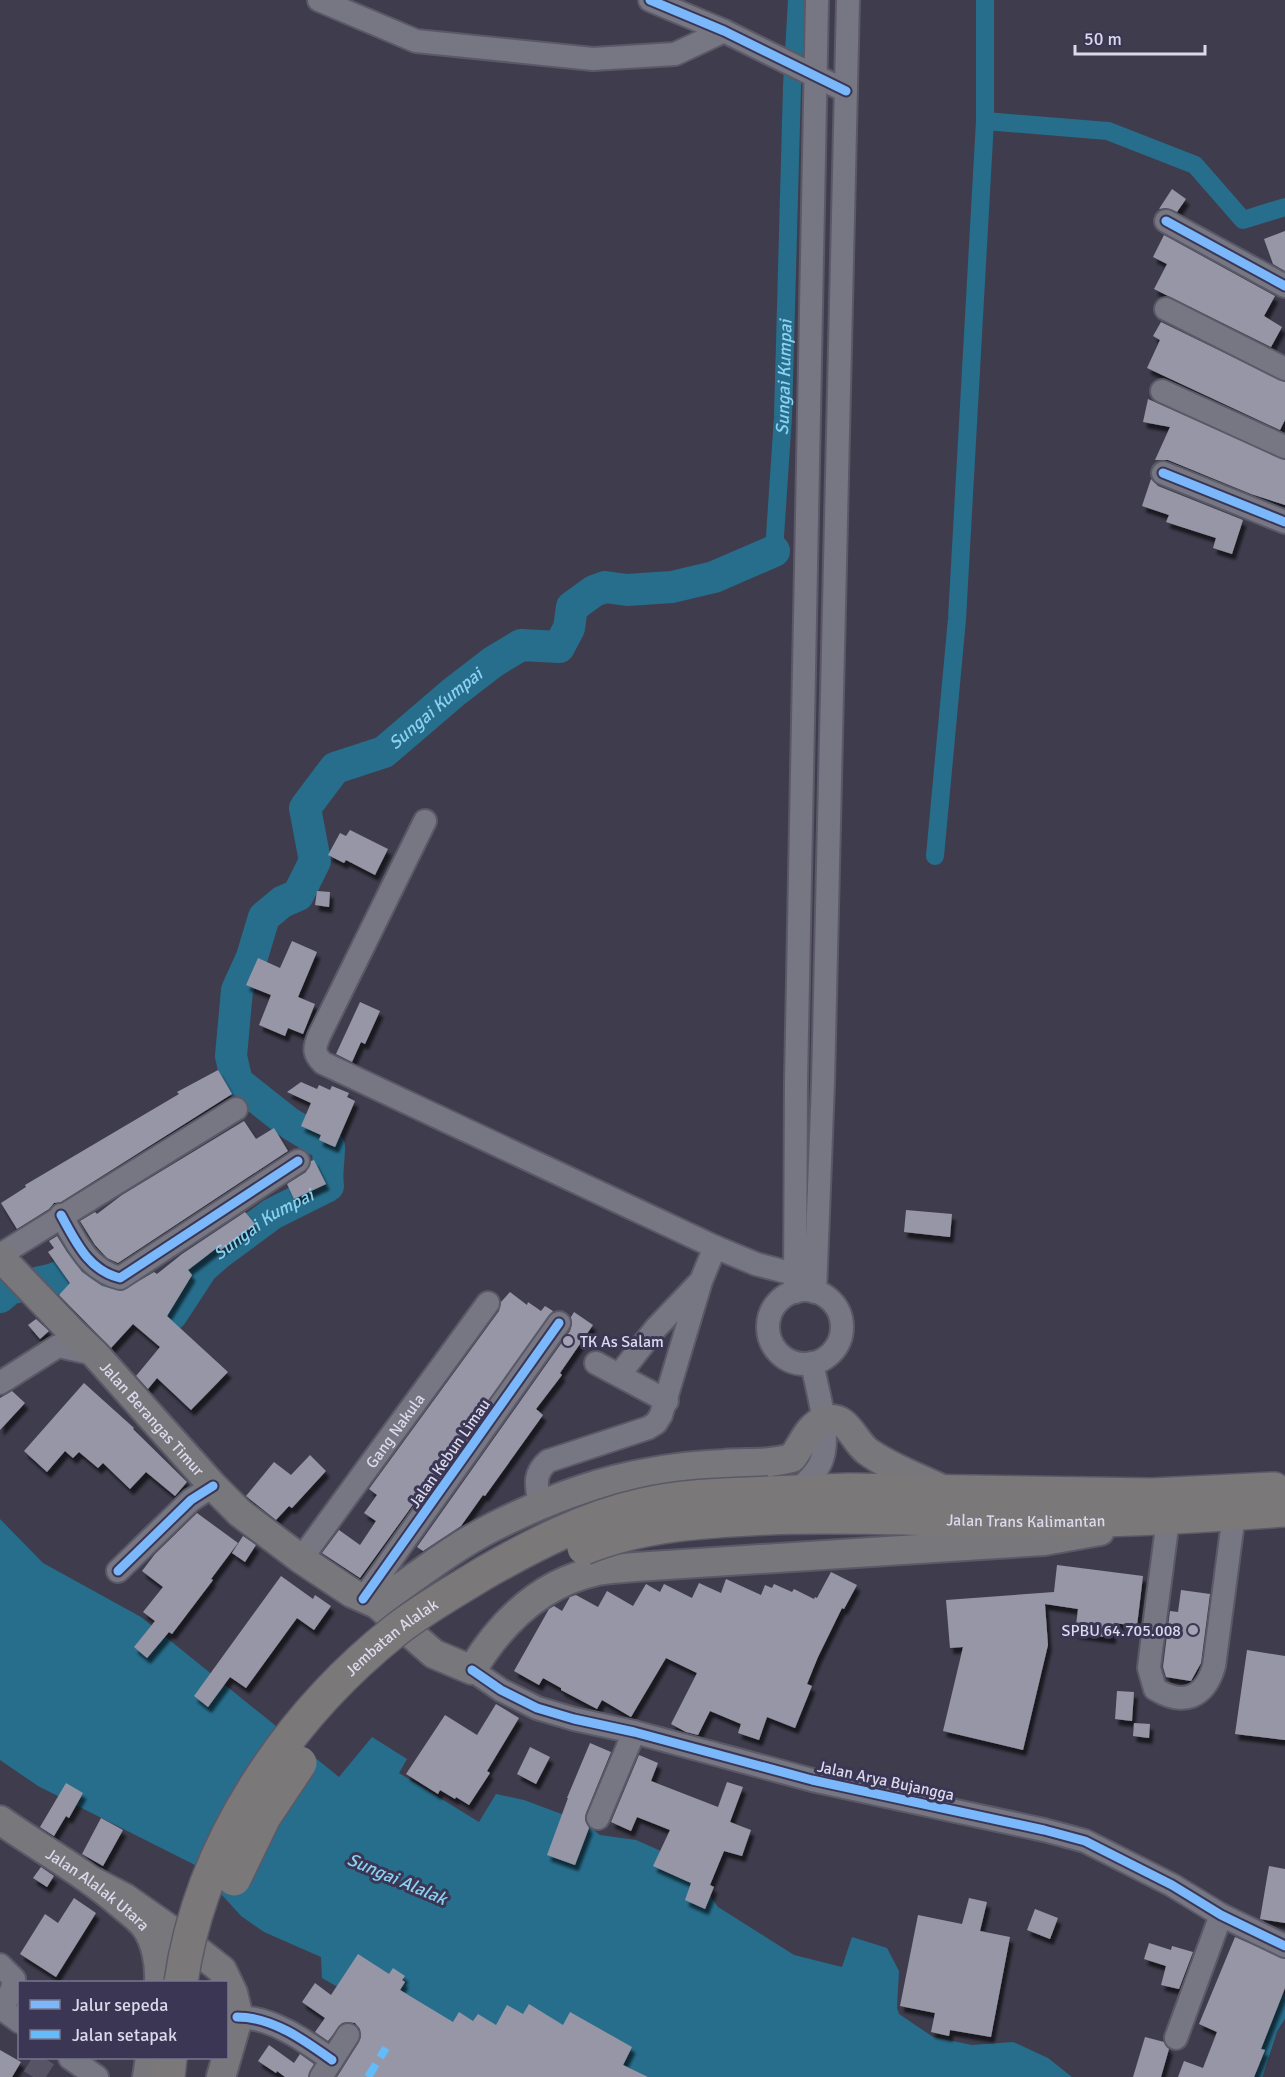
<svg xmlns="http://www.w3.org/2000/svg" width="1285" height="2077" viewBox="0 0 1285 2077" font-family="Signika,sans-serif">
<style>
.water{fill:#276e8d}
.lines{fill:none;stroke-linecap:round;stroke-linejoin:round}
.canal{stroke:#276e8d;stroke-width:18}
.river{stroke:#276e8d;stroke-width:32}
.building{fill:#9796a6;filter:url(#shadow)}
.minor-tunnel{stroke:#565465;stroke-width:22;stroke-dasharray:22 11;stroke-linecap:butt}
.minor-casing{stroke:#5b5967;stroke-width:26}
.major-casing{stroke:#5b5967;stroke-width:32}
.highway-casing{stroke:#5b5967;stroke-width:36}
.minor{stroke:#777683;stroke-width:22}
.major{stroke:#78787c;stroke-width:28}
.highway{stroke:#7a7878;stroke-width:33}
.highway-bridge-casing{stroke:#5b5967;stroke-width:36;stroke-linecap:butt}
.highway-bridge{stroke:#7a7878;stroke-width:33}
.quiet{stroke:#63bbfa;stroke-width:8;stroke-dasharray:15 8;stroke-linecap:butt}
.cycleway-casing{stroke:#3a3654;stroke-width:13}
.cycleway{stroke:#7ab7fb;stroke-width:9}
.poi-dot{fill:#a4a2b4;stroke:#3a3654;stroke-width:2}
.labels{text-anchor:middle;stroke-width:6;stroke-linejoin:round;paint-order:stroke}
.poi-label{font-size:16px;fill:#dbd9ec;stroke:#3a3654;text-anchor:start}
.street-label{font-size:16px;fill:#dbd9ec;stroke:#3a3654}
.water-label{font-size:18px;font-style:italic;fill:#8ad0f1;stroke:#3a3654}
</style>
<defs>
<filter id="shadow"><feDropShadow dx="3.5" dy="6" stdDeviation="1.5" flood-color="#0009"/></filter>
</defs>
<rect width="100%" height="100%" fill="#3f3d4d"/>
<path class="water" d="M 0,1519 L 43,1563 L 141,1617 L 339,1777 L 372,1737 L 407,1759 L 399,1773 L 479,1822 L 496,1794 L 524,1800 L 583,1822 L 600,1835 L 636,1840 L 688,1863 L 718,1907 L 794,1955 L 842,1967 L 852,1937 L 887,1948 L 899,1971 L 897,2008 L 899,2014 L 933,2037 L 972,2045 L 1013,2042 L 1048,2058 L 1072,2077 L 598,2077 L 359,1999 L 322,1978 L 321,1957 L 264,1932 L 241,1916 L 195,1865 L 38,1786 L 0,1760 Z"/>
<g class="lines">
<g class="canal">
<path d="M 985,121 L 1108,131 L 1195,165 L 1243,220 L 1285,207"/>
<path id="s1" d="M 774,551 L 783,417 L 792,87 L 797,0"/>
<path d="M 935,856 L 957,619 L 985,121 L 985,0"/>
<path d="M 1253,2077 L 1269,2027 L 1285,2002"/>
</g>
<path class="river" id="s2" d="M 0,1297 L 9,1289 L 54,1279 L 86,1264 L 157,1309 L 172,1314 L 202,1268 L 218,1254 L 272,1214 L 328,1186 C 326,1173 329,1161 329,1147 L 289,1123 L 237,1082 L 231,1056 L 237,990 L 252,957 L 264,917 L 282,902 L 298,895 L 315,861 L 305,808 L 335,768 L 384,752 L 454,692 L 493,662 L 521,645 L 559,647 L 569,628 L 572,607 L 594,591 L 605,587 L 627,590 L 672,587 L 714,577 L 774,551"/>
</g>
<path class="building" d="M 1172,189 L 1186,199 L 1177,212 L 1166,208 L 1159,209 Z
M 1285,231 L 1285,271 L 1273,264 L 1264,239 Z
M 1164,235 L 1275,296 L 1264,316 L 1282,327 L 1271,347 L 1154,289 L 1167,264 L 1153,257 Z
M 1161,322 L 1285,382 L 1285,420 L 1280,430 L 1147,368 L 1160,340 L 1153,336 Z
M 1148,399 L 1285,460 L 1285,505 L 1251,494 L 1168,460 L 1155,460 L 1170,427 L 1143,422 Z
M 1151,479 L 1158,486 L 1243,520 L 1232,554 L 1213,548 L 1216,538 L 1166,522 L 1169,515 L 1142,506 Z
M 350,830 L 388,849 L 375,875 L 346,860 L 344,863 L 328,855 L 340,833 L 346,836 Z
M 317,891 L 330,892 L 329,907 L 315,905 Z
M 292,941 L 317,952 L 298,997 L 315,1004 L 303,1034 L 288,1028 L 285,1036 L 259,1025 L 271,995 L 246,985 L 258,958 L 280,968 Z
M 360,1002 L 380,1011 L 365,1044 L 361,1042 L 352,1062 L 336,1054 Z
M 218,1070 L 232,1094 L 61,1202 L 54,1203 L 49,1209 L 17,1229 L 1,1203 L 26,1187 L 25,1185 L 179,1094 L 177,1092 Z
M 301,1082 L 317,1089 L 319,1085 L 330,1090 L 332,1086 L 349,1093 L 347,1097 L 355,1101 L 335,1147 L 319,1140 L 321,1135 L 301,1126 L 311,1103 L 287,1092 Z
M 244,1121 L 256,1139 L 274,1128 L 288,1151 L 118,1263 L 107,1258 L 95,1245 L 80,1221 L 95,1212 L 97,1214 L 122,1195 Z
M 314,1160 L 326,1184 L 294,1199 L 287,1184 L 306,1172 L 311,1161 Z
M 906,1210 L 952,1214 L 950,1237 L 904,1232 Z
M 245,1212 L 255,1224 L 221,1250 L 218,1247 L 188,1270 L 192,1275 L 167,1316 L 228,1372 L 191,1410 L 157,1378 L 148,1389 L 136,1376 L 160,1347 L 133,1324 L 111,1348 L 59,1295 L 70,1283 L 48,1252 L 54,1248 L 49,1241 L 57,1236 L 67,1252 L 82,1272 L 102,1286 L 122,1291 L 154,1272 L 157,1274 L 182,1254 Z
M 510,1292 L 527,1305 L 528,1302 L 541,1311 L 545,1306 L 553,1311 L 360,1578 L 322,1553 L 339,1530 L 360,1545 L 376,1521 L 364,1513 L 377,1495 L 369,1489 L 499,1311 L 501,1302 Z
M 574,1312 L 593,1325 L 560,1373 L 562,1375 L 536,1409 L 543,1415 L 485,1496 L 483,1495 L 461,1526 L 423,1551 L 417,1547 L 570,1331 L 572,1324 L 571,1317 Z
M 36,1319 L 49,1331 L 40,1339 L 28,1325 Z
M 84,1383 L 134,1428 L 133,1429 L 187,1482 L 175,1496 L 146,1472 L 130,1489 L 103,1463 L 98,1468 L 79,1452 L 73,1458 L 65,1451 L 47,1472 L 24,1451 Z
M 12,1391 L 25,1403 L 0,1430 L 0,1398 Z
M 310,1455 L 326,1471 L 292,1508 L 289,1506 L 276,1520 L 246,1496 L 274,1462 L 291,1475 Z
M 197,1513 L 238,1543 L 211,1579 L 213,1580 L 172,1634 L 169,1632 L 147,1658 L 134,1647 L 155,1621 L 143,1612 L 163,1587 L 142,1571 L 155,1554 Z
M 243,1536 L 256,1545 L 245,1562 L 232,1553 Z
M 1057,1565 L 1143,1576 L 1137,1626 L 1114,1623 L 1112,1638 L 1075,1633 L 1078,1609 L 1045,1604 L 1048,1645 L 1023,1750 L 943,1731 L 963,1647 L 950,1648 L 946,1600 L 1054,1592 Z
M 831,1572 L 857,1585 L 844,1609 L 842,1608 L 818,1657 L 807,1684 L 812,1686 L 795,1728 L 767,1717 L 759,1740 L 738,1733 L 741,1724 L 710,1711 L 698,1735 L 686,1732 L 671,1724 L 697,1673 L 666,1658 L 631,1717 L 602,1700 L 597,1709 L 561,1690 L 561,1688 L 543,1678 L 539,1685 L 514,1671 L 549,1609 L 554,1606 L 562,1611 L 570,1597 L 576,1595 L 598,1607 L 607,1591 L 633,1606 L 646,1584 L 660,1592 L 664,1584 L 692,1598 L 699,1583 L 721,1593 L 726,1579 L 761,1595 L 765,1585 L 772,1588 L 774,1584 L 792,1592 L 794,1589 L 814,1599 L 815,1597 L 817,1598 Z
M 281,1576 L 313,1599 L 315,1595 L 331,1606 L 314,1630 L 297,1618 L 246,1688 L 230,1677 L 208,1707 L 194,1696 Z
M 1181,1590 L 1210,1594 L 1201,1663 L 1191,1681 L 1166,1677 L 1163,1667 L 1170,1611 L 1178,1612 Z
M 1247,1650 L 1285,1656 L 1285,1740 L 1235,1734 Z
M 1117,1691 L 1134,1692 L 1132,1721 L 1115,1719 Z
M 496,1704 L 519,1718 L 487,1771 L 490,1773 L 469,1805 L 456,1797 L 455,1799 L 440,1790 L 438,1794 L 406,1774 L 445,1715 L 477,1735 Z
M 1134,1723 L 1150,1724 L 1149,1738 L 1133,1736 Z
M 590,1743 L 611,1752 L 586,1813 L 585,1820 L 589,1828 L 575,1865 L 547,1855 L 568,1798 L 567,1798 Z
M 530,1747 L 550,1757 L 536,1784 L 517,1774 Z
M 639,1755 L 658,1763 L 651,1781 L 718,1807 L 727,1782 L 743,1787 L 730,1822 L 751,1830 L 742,1856 L 724,1851 L 710,1885 L 714,1887 L 705,1909 L 685,1900 L 691,1883 L 653,1866 L 670,1830 L 637,1817 L 631,1831 L 611,1822 Z
M 66,1783 L 83,1793 L 69,1818 L 66,1816 L 54,1836 L 40,1827 Z
M 101,1818 L 123,1830 L 103,1866 L 82,1854 Z
M 1269,1866 L 1285,1869 L 1285,1923 L 1260,1919 Z
M 41,1867 L 54,1876 L 47,1887 L 33,1878 Z
M 74,1898 L 96,1913 L 56,1977 L 20,1954 L 45,1914 L 58,1923 Z
M 969,1898 L 987,1902 L 980,1931 L 1010,1937 L 991,2037 L 950,2030 L 949,2036 L 931,2032 L 935,2013 L 900,2006 L 918,1915 L 962,1924 Z
M 1035,1909 L 1058,1918 L 1050,1939 L 1027,1930 Z
M 1235,1937 L 1285,1959 L 1285,1988 L 1261,2049 L 1265,2050 L 1254,2077 L 1178,2077 L 1184,2061 L 1203,2068 L 1217,2032 L 1199,2024 Z
M 1149,1943 L 1171,1950 L 1172,1946 L 1193,1952 L 1179,1989 L 1161,1985 L 1166,1966 L 1144,1959 Z
M 358,1954 L 389,1974 L 393,1968 L 405,1976 L 402,1980 L 405,1982 L 400,1990 L 453,2022 L 459,2012 L 473,2021 L 478,2014 L 496,2025 L 507,2005 L 523,2014 L 529,2004 L 563,2025 L 570,2012 L 632,2047 L 623,2065 L 648,2077 L 337,2077 L 359,2042 L 361,2036 L 360,2029 L 355,2023 L 348,2022 L 342,2023 L 328,2041 L 315,2032 L 325,2018 L 302,2002 L 315,1983 L 331,1995 Z
M 1145,2037 L 1164,2042 L 1169,2049 L 1161,2077 L 1133,2077 Z
M 269,2045 L 294,2063 L 300,2054 L 314,2064 L 308,2077 L 285,2077 L 277,2071 L 276,2073 L 258,2061 Z
M 0,2050 L 21,2062 L 12,2077 L 0,2077 Z"/>
<g class="lines">
<path class="minor-tunnel" d="M 33,2077 L 45,2058"/>
<defs>
<g id="minor">
<path d="M 319,0 L 416,41 L 593,59 L 675,54 L 724,31"/>
<path d="M 650,0 L 724,31 L 846,91"/>
<path d="M 1166,221 L 1285,286"/>
<path d="M 1166,309 L 1285,369"/>
<path d="M 1162,391 L 1285,447"/>
<path d="M 1163,473 L 1285,522"/>
<path d="M 425,821 L 319,1036 C 314,1048 313,1053 323,1063 L 715,1247 L 756,1264 L 794,1274"/>
<path d="M 61,1215 C 76,1242 88,1270 120,1278 L 298,1161"/>
<path d="M 0,1255 L 236,1109"/>
<circle cx="805" cy="1327" r="37"/>
<path d="M 795,1292 L 796,1082 L 817,0"/>
<path d="M 815,1292 L 823,1083 L 848,0"/>
<path d="M 596,1363 L 667,1401"/>
<path d="M 619,1375 L 656,1328 L 698,1284"/>
<path d="M 0,1383 L 58,1346 L 95,1354"/>
<path d="M 797,1491 C 806,1482 816,1474 821,1462 C 832,1436 817,1390 812,1363"/>
<path d="M 540,1506 C 537,1487 532,1475 548,1461 L 648,1428 L 656,1423 L 661,1415 L 701,1281 L 715,1247"/>
<path d="M 1168,1519 L 1151,1651 L 1149,1668 L 1155,1689 C 1184,1707 1205,1697 1214,1666 L 1234,1514"/>
<path id="s3" d="M 301,1559 L 488,1303"/>
<path d="M 118,1571 L 191,1500 L 213,1486"/>
<path d="M 363,1599 L 559,1323"/>
<path d="M 472,1670 L 501,1690 L 537,1708 L 574,1719 L 634,1732 L 812,1780 L 1044,1830 L 1085,1841 L 1172,1885 L 1221,1915 L 1285,1946"/>
<path d="M 598,1818 L 634,1732"/>
<path d="M 0,1965 L 14,1979 L 12,1989 L 2,2009 L 20,2022"/>
<path d="M 237,2017 C 272,2017 304,2040 332,2060"/>
<path d="M 1176,2038 L 1221,1915"/>
<path d="M 70,2058 L 97,2077"/>
<path d="M 321,2077 L 348,2035"/>
</g>
<g id="major">
<path id="s4" d="M 0,1257 L 72,1332 L 95,1354 L 213,1486 L 240,1513 L 301,1559 L 352,1593 L 377,1604 L 434,1654 L 472,1670 C 501,1622 541,1583 597,1571 C 610,1569 622,1568 635,1567 L 1044,1541 L 1100,1531"/>
<path d="M 377,1604 C 416,1577 453,1547 495,1526 C 543,1502 594,1482 646,1473 C 672,1468 698,1465 724,1464 C 749,1462 766,1465 792,1458 C 802,1446 808,1425 825,1420 C 847,1414 853,1440 867,1451 C 890,1468 920,1478 946,1491"/>
<path id="s5" d="M 0,1820 C 39,1848 81,1870 117,1901 C 126,1909 137,1916 145,1926 C 156,1941 160,1964 159,1982"/>
<path d="M 94,1882 L 125,1898 L 175,1933 L 222,1970 L 233,1993 L 237,2010 L 237,2022 L 221,2077"/>
<path d="M 147,2077 L 150,2058"/>
</g>
<g id="highway">
<path d="M 769,1493 L 849,1490 L 1152,1495 L 1274,1489"/>
<path id="s6" d="M 768,1518 C 860,1514 952,1521 1045,1521 C 1125,1521 1205,1516 1285,1510"/>
<path d="M 168,2077 L 170,2058"/>
</g>
</defs>
<use href="#minor" class="minor-casing"/>
<use href="#major" class="major-casing"/>
<use href="#highway" class="highway-casing"/>
<use href="#minor" class="minor"/>
<use href="#major" class="major"/>
<use href="#highway" class="highway"/>
<defs>
<g id="highway-bridge">
<path d="M 584,1548 C 643,1524 705,1521 768,1518"/>
<path d="M 234,1879 L 264,1817 L 300,1763"/>
<path id="s7" d="M 181,1982 C 201,1843 288,1716 396,1630 C 424,1608 455,1591 484,1573 C 533,1545 587,1517 642,1505 C 684,1495 727,1495 769,1493"/>
</g>
</defs>
<use href="#highway-bridge" class="highway-bridge-casing"/>
<use href="#highway-bridge" class="highway-bridge"/>
<path class="quiet" d="M 368,2077 L 386,2048"/>
<defs>
<path id="cycleway" d="M 650,0 L 724,31 L 846,91
M 1166,221 L 1285,286
M 1163,473 L 1285,522
M 61,1215 C 76,1242 88,1270 120,1278 L 298,1161
M 118,1571 L 191,1500 L 213,1486
M 363,1599 L 559,1323
M 472,1670 L 501,1690 L 537,1708 L 574,1719 L 634,1732 L 812,1780 L 1044,1830 L 1085,1841 L 1172,1885 L 1221,1915 L 1285,1946
M 237,2017 C 272,2017 304,2040 332,2060"/>
</defs>
<use href="#cycleway" class="cycleway-casing"/>
<use href="#cycleway" class="cycleway"/>
</g>
<g class="poi-dot">
<circle cx="568" cy="1341" r="6"/>
<circle cx="1193" cy="1630" r="6"/>
</g>
<g class="labels">
<g class="poi-label">
<text x="580" y="1347">TK As Salam</text>
<text x="1181" y="1636" text-anchor="end">SPBU 64.705.008</text>
</g>
<g class="street-label">
<text dy="6" stroke="none"><textPath href="#s4" startOffset="222">Jalan Berangas Timur</textPath></text>
<text dy="6" stroke="none"><textPath href="#s3" startOffset="159">Gang Nakula</textPath></text>
<text transform="translate(449 1453) rotate(-55)" y="6">Jalan Kebun Limau</text>
<text dy="6" stroke="none"><textPath href="#s6" startOffset="258">Jalan Trans Kalimantan</textPath></text>
<text dy="6" stroke="none"><textPath href="#s7" startOffset="414">Jembatan Alalak</textPath></text>
<text transform="translate(886 1780) rotate(12)" y="6">Jalan Arya Bujangga</text>
<text dy="6" stroke="none"><textPath href="#s5" startOffset="120">Jalan Alalak Utara</textPath></text>
</g>
<g class="water-label">
<text dy="6" stroke="none"><textPath href="#s1" startOffset="174">Sungai Kumpai</textPath></text>
<text dy="6" stroke="none"><textPath href="#s2" startOffset="1024">Sungai Kumpai</textPath></text>
<text dy="6" stroke="none"><textPath href="#s2" startOffset="324">Sungai Kumpai</textPath></text>
<text transform="translate(397 1879) rotate(23)" y="6">Sungai Alalak</text>
</g>
</g>
<rect x="18" y="1981" width="210" height="78" fill="#3a3654" stroke="#7a7791" stroke-width="1.5"/>
<rect x="30" y="2000" width="30" height="9" fill="#7ab7fb" stroke="#7a7791" stroke-width="1.5"/>
<text x="72" y="2011" font-size="18" fill="#dbd9ec">Jalur sepeda</text>
<rect x="30" y="2030" width="30" height="9" fill="#63bbfa" stroke="#7a7791" stroke-width="1.5"/>
<text x="72" y="2041" font-size="18" fill="#dbd9ec">Jalan setapak</text>
<path d="M1075 45v9h130v-9" fill="none" stroke="#dbd9ec" stroke-width="3"/>
<text x="1084" y="45" font-size="18" fill="#dbd9ec" stroke="#3a3654" stroke-width="4.5" paint-order="stroke">50 m</text>
</svg>
